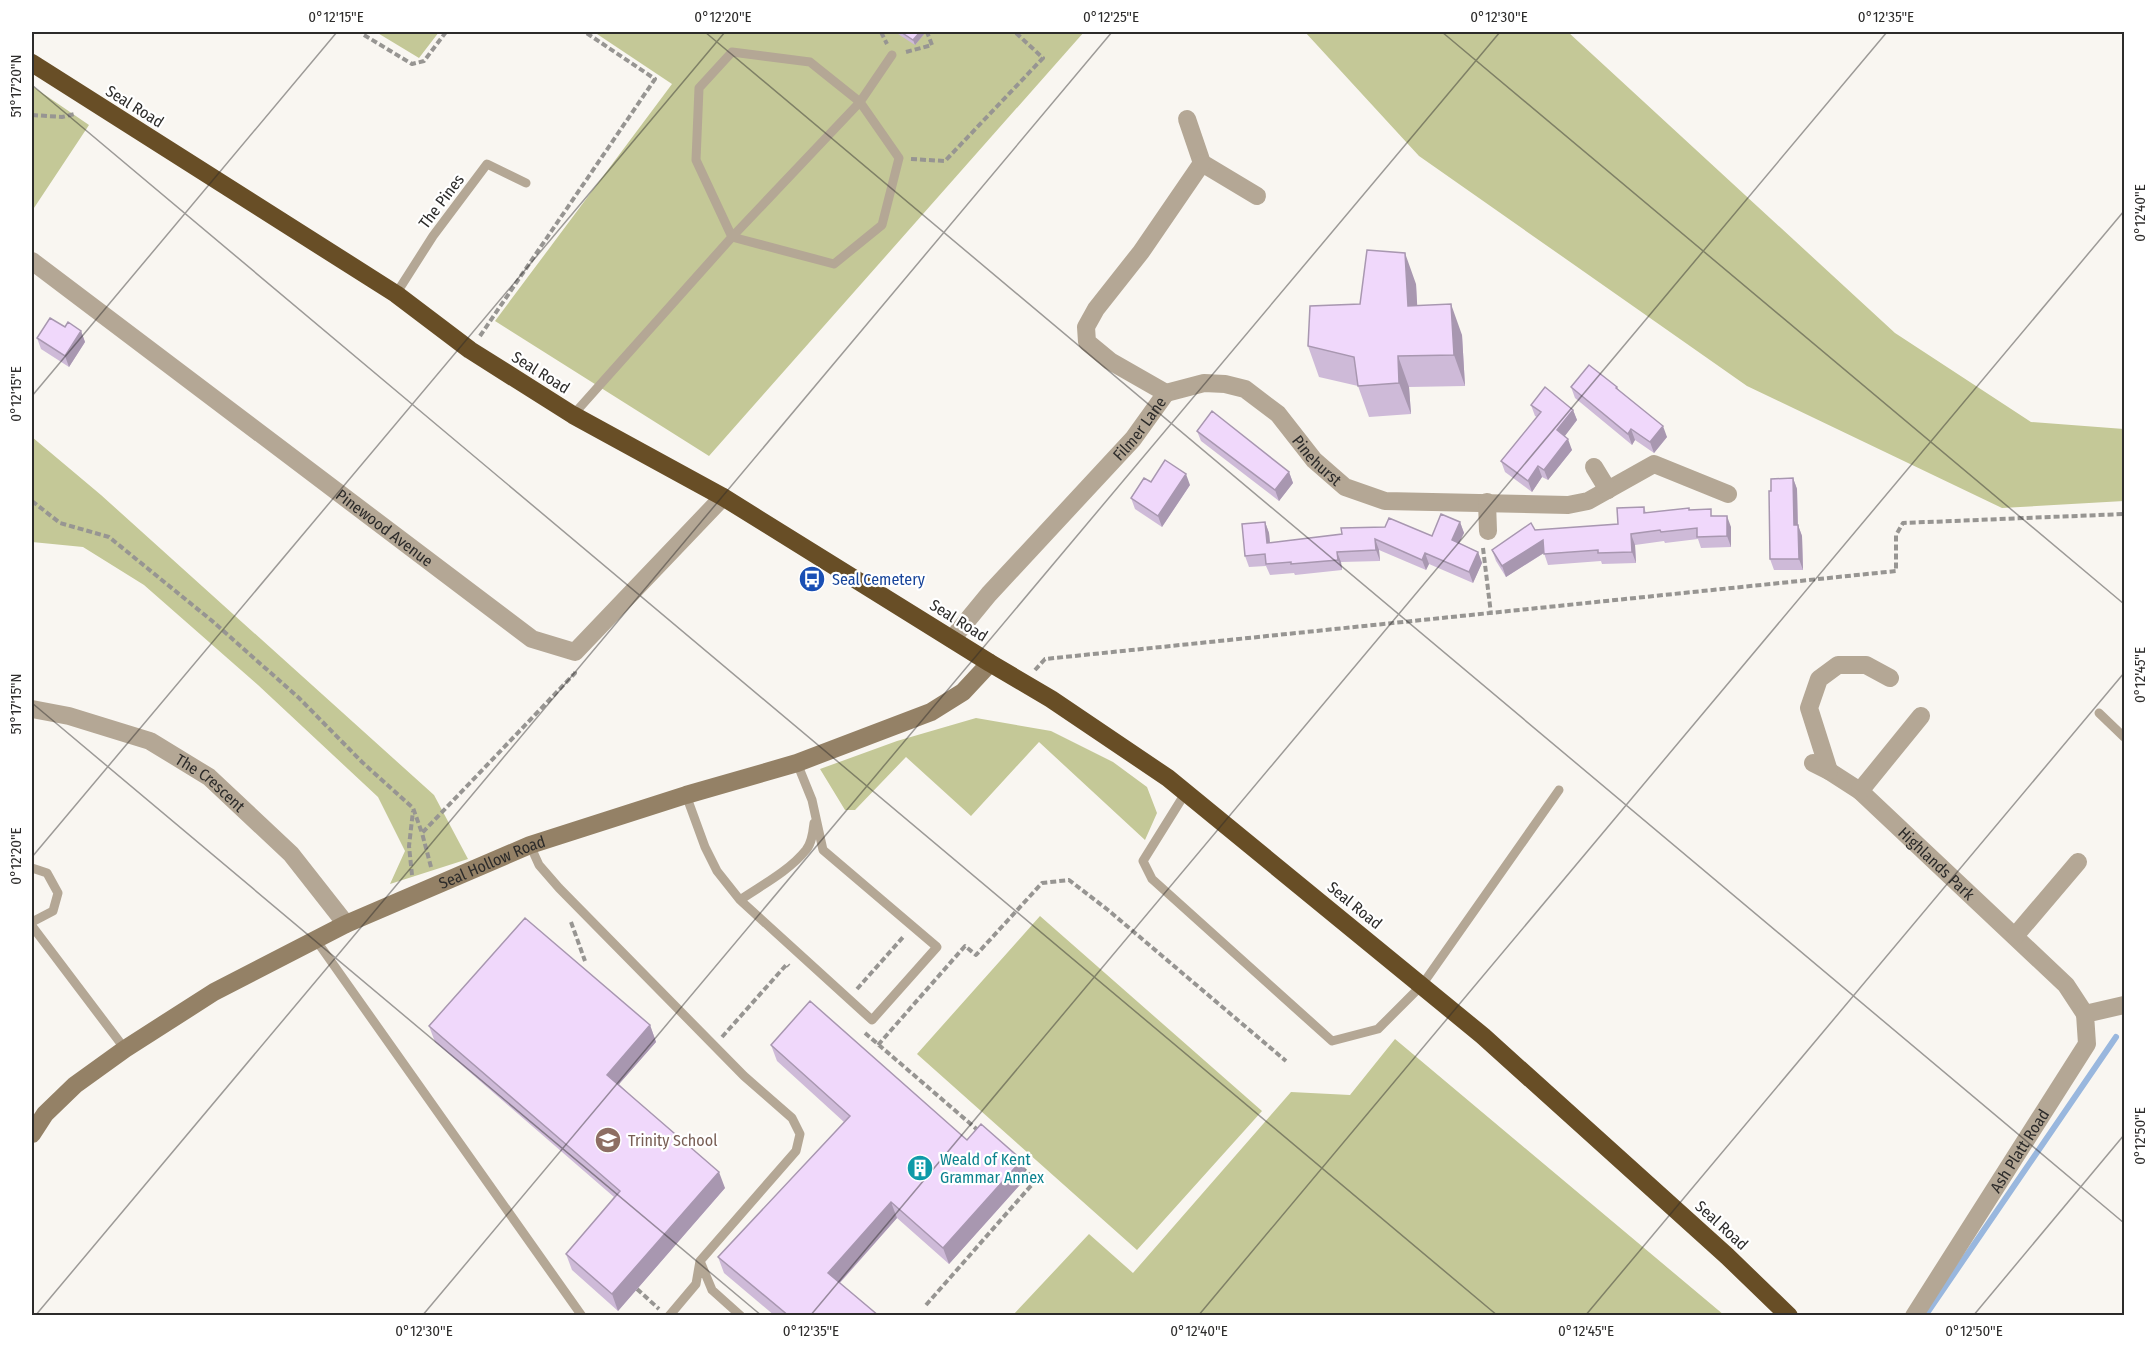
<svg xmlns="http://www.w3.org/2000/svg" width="2156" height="1347" viewBox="0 0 2156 1347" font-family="'Fira Sans Condensed',sans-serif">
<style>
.green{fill:#c4c897}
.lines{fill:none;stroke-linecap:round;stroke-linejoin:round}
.stream{stroke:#99b7de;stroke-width:6}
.path{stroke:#979592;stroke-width:4;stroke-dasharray:6 3;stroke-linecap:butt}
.lane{stroke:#b4a795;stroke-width:9}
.street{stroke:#b4a795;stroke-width:18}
.secondary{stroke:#948166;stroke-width:18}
.highway{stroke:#684e26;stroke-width:18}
.wall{fill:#cebad8}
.shaded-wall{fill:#a897b0}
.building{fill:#f0d8fb;stroke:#a897b0;stroke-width:1.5}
.ticks{fill:none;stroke:#2c2b2a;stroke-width:1.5;stroke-opacity:0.45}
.labels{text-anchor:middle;stroke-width:4.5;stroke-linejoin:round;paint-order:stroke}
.street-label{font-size:16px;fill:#2c2b2a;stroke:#fff}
.transit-label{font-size:16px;fill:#164399;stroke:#fff;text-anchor:start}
.education-label{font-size:16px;fill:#785e54;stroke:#fff;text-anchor:start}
.culture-label{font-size:16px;fill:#0d838f;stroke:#fff;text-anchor:start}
.neatline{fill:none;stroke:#2c2b2a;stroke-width:2}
.ticks-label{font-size:15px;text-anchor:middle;fill:#2c2b2a}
</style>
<rect width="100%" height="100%" fill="#f9f6f1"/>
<path class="green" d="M 376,32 L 439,32 L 419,58 Z
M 594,32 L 1084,32 L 709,456 L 495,321 L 672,84 Z
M 1305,32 L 1568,32 L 1895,333 L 2031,422 L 2124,429 L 2124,501 L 2002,508 L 1747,386 L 1419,156 Z
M 32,86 L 89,125 L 32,211 Z
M 32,437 L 101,495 L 434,795 L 468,859 L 390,884 L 405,851 L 378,797 L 258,685 L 144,585 L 83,547 L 32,542 Z
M 976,718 L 1051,731 L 1113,762 L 1147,787 L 1157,813 L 1145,840 L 1039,742 L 971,816 L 906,757 L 855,810 L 845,810 L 820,769 L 897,741 Z
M 1040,916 L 1262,1111 L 1137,1250 L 917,1054 Z
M 1395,1039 L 1724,1315 L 1013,1315 L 1089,1234 L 1133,1273 L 1291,1092 L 1350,1095 Z"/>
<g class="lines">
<path class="stream" d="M 1925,1316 L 2116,1037"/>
<path class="path" d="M 881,32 L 887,44
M 364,35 L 412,64 L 424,61 L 446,32
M 906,52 L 932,45 L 927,32
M 32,115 L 62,117 L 75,114
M 911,159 L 945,161 L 1043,58 L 1015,32
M 480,336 L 655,79 L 585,32
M 32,501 L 60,523 L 109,537 L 211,620 L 299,698 L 362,762 L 413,808 L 422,833
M 1483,548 L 1491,614
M 1035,670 L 1045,659 L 1896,571 L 1896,535 L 1903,523 L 2124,514
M 431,867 L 422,833 L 575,673 L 575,671
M 412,875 L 409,846 L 413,811
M 571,922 L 585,961
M 857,989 L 904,936
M 865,1033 L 980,1132
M 722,1037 L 787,964 L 789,966
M 878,1045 L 965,946 L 976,955 L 1042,883 L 1069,880 L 1108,910 L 1286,1061
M 637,1289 L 659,1309
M 926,1305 L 1036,1180 L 1022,1168"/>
<path class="lane" d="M 732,52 L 810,62 L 860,102 L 732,237 L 696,160 L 699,88 Z
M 396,294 L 433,236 L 487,164 L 526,183
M 573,415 L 732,237 L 834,264 L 882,225 L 899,158 L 860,102 L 892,55
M 2099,713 L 2124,737
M 1186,792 L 1143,861 L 1152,879 L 1332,1041 L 1378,1029 L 1422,985 L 1559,790
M 686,795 L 705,847 L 717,871 L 740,900 L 872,1020 L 937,947 L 823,850 L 812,800 L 797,763
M 530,845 L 539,865 L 559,888 L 744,1076 L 792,1118 L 800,1134 L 796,1151 L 700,1261 L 696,1284 L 669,1316
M 32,868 L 47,873 L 58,893 L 53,911 L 32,922
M 740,900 C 762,885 789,871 806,850 C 812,843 813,832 814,823
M 32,926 L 125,1049
M 316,940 L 582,1316
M 700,1261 L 712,1290 L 741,1316"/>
<g class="street">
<path d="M 1187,119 L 1202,163 L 1257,196"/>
<path id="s1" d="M 32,261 L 532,639 L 575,652 L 723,497"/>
<path id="s2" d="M 1166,393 L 1204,383 L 1225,384 L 1245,389 L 1278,414 L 1314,460 L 1345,487 L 1385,501 L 1568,505 L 1588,501 L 1654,464 L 1728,494"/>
<path d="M 1594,467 L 1608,490"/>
<path d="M 1487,502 L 1488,531"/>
<path id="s3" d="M 952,639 L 989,594 L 1133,439 L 1166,393 L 1110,361 L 1087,342 L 1086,327 L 1096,309 L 1141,252 L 1202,163"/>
<path id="s4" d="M 32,709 L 69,716 L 150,741 L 209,777 L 291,854 L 346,924"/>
<path id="s5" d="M 1813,763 L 1829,771 L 1860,791 L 2066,985 L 2085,1014"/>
<path d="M 1829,771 L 1809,708 L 1819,679 L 1838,665 L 1866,665 L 1890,678"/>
<path d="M 1860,791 L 1921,716"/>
<path d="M 2015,936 L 2078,862"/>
<path id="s6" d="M 1914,1316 L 2087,1044 L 2085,1014 L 2124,1005"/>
</g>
<path class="secondary" id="s7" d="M 32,1134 L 45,1114 L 75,1085 L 125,1049 L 214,992 L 346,924 L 530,845 L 686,795 L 797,763 L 931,712 L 963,692 L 990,663"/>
<path class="highway" d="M 32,63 L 396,294 L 470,350 L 573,415 L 723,497 L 990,663 L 1051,699 L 1168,778 L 1483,1036 L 1727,1256 L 1789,1316"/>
</g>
<path class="wall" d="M 895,32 L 925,32 L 925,33 L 915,45 Z
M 1416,284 L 1417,306 L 1462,335 L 1465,386 L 1409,387 L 1411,414 L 1369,417 L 1358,386 L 1319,377 L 1308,346 L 1360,304 Z
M 65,327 L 81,331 L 85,342 L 69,367 L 41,349 L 37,338 Z
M 1571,387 L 1617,387 L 1619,390 L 1667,437 L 1654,453 L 1635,440 L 1632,445 L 1575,398 Z
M 1531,405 L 1573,410 L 1577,420 L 1564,437 L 1572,450 L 1548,480 L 1542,477 L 1532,492 L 1505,472 L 1501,461 L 1537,417 L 1535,416 Z
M 1197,431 L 1289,472 L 1293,483 L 1279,501 L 1201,441 Z
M 1793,478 L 1797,489 L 1798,525 L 1802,536 L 1803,570 L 1774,570 L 1770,559 L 1771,491 Z
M 1151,482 L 1190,485 L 1162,527 L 1135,509 L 1131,498 Z
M 1644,507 L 1646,513 L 1689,510 L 1714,516 L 1731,527 L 1731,547 L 1701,548 L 1698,539 L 1665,543 L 1664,541 L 1635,545 L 1636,563 L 1602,564 L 1601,561 L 1548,565 L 1544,553 L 1506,577 L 1496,561 L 1492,550 L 1535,530 L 1618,524 Z
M 1265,522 L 1269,533 L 1270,543 L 1342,534 L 1385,527 L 1432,536 L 1460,522 L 1464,533 L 1459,543 L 1478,552 L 1482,563 L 1473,583 L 1429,564 L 1426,570 L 1379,550 L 1380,561 L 1341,562 L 1342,570 L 1295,575 L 1294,573 L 1270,575 L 1266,566 L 1249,567 L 1245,556 Z
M 650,1025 L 656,1042 L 619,1084 L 725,1188 L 618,1311 L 572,1270 L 566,1254 L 614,1197 L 435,1042 L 429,1026 Z
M 771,1045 L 967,1140 L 1027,1177 L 949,1264 L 897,1218 L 840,1283 L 879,1316 L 775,1316 L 724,1273 L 718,1257 L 844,1122 L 777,1061 Z"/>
<path class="shaded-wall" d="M 920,32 L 925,32 L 925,33 L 915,45 L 913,40 Z
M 1405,253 L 1416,284 L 1419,337 L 1408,306 Z
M 1451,304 L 1462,335 L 1465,386 L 1454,355 Z
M 81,331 L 85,342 L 69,367 L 65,356 Z
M 1398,356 L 1409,387 L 1411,414 L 1399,383 Z
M 1573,410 L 1577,420 L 1561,441 L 1557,430 Z
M 1663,426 L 1667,437 L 1654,453 L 1650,442 Z
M 1631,429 L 1635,440 L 1632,445 L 1628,434 Z
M 1568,439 L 1572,450 L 1548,480 L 1544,470 Z
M 1538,466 L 1542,477 L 1532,492 L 1528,481 Z
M 1289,472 L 1293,483 L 1279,501 L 1275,490 Z
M 1186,474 L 1190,485 L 1162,527 L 1158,516 Z
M 1793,478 L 1797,489 L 1798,536 L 1794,525 Z
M 1727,516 L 1731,527 L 1731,547 L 1727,536 Z
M 1265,522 L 1269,533 L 1271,554 L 1267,543 Z
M 1460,522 L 1464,533 L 1455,551 L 1452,540 Z
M 1798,525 L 1802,536 L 1803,570 L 1799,559 Z
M 1631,534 L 1635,545 L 1636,563 L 1632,552 Z
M 1375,539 L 1379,550 L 1380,561 L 1376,550 Z
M 1543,540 L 1547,551 L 1506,577 L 1502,566 Z
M 1337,552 L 1341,562 L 1342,570 L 1338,560 Z
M 1478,552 L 1482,563 L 1473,583 L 1469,572 Z
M 1425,553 L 1429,564 L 1426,570 L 1422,560 Z
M 650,1025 L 656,1042 L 613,1091 L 607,1075 Z
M 1022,1160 L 1027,1177 L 949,1264 L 943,1248 Z
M 719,1172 L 725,1188 L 618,1311 L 612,1294 Z
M 891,1202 L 897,1218 L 834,1289 L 828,1273 Z"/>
<path class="building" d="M 901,32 L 920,32 L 913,40 Z
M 1367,250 L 1405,253 L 1408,306 L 1451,304 L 1454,355 L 1398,356 L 1399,383 L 1358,386 L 1354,357 L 1308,346 L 1310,306 L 1360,304 Z
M 50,318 L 65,327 L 68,322 L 81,331 L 65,356 L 37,338 Z
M 1589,365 L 1617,387 L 1616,388 L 1663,426 L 1650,442 L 1631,429 L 1628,434 L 1571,387 Z
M 1545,387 L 1573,410 L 1557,430 L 1568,439 L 1544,470 L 1538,466 L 1528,481 L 1501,461 L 1541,412 L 1531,405 Z
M 1212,411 L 1289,472 L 1275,490 L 1197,431 Z
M 1165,460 L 1186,474 L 1158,516 L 1131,498 L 1144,478 L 1151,482 Z
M 1793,478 L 1794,525 L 1798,525 L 1799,559 L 1770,559 L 1769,491 L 1771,491 L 1771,479 Z
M 1644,507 L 1644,513 L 1689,508 L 1689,510 L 1711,509 L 1711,516 L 1727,516 L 1727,536 L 1697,537 L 1697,528 L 1661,532 L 1660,530 L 1631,534 L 1632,552 L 1598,553 L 1598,550 L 1544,554 L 1543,540 L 1502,566 L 1492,550 L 1531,523 L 1535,530 L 1618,524 L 1617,508 Z
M 1441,514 L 1460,522 L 1452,540 L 1478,552 L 1469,572 L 1425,553 L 1422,560 L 1375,539 L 1376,550 L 1337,552 L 1338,560 L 1291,564 L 1291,562 L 1266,564 L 1265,554 L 1245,556 L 1242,524 L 1265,522 L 1267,543 L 1342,534 L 1341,528 L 1385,527 L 1389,518 L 1432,536 Z
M 525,918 L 650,1025 L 607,1075 L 719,1172 L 612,1294 L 566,1254 L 620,1191 L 429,1026 Z
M 810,1001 L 967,1140 L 981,1124 L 1022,1160 L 943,1248 L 891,1202 L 828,1273 L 879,1316 L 789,1316 L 718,1257 L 850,1116 L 771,1045 Z"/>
<path class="ticks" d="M 705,32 L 2124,1223M 1442,32 L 2124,604M 32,85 L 1498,1316M 32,396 L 337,32M 32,703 L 762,1316M 32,857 L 725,32M 35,1316 L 1112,32M 422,1316 L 1500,32M 810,1316 L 1887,32M 1198,1316 L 2124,211M 1585,1316 L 2124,673M 1973,1316 L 2124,1135"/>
<defs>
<symbol id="bus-disc" viewBox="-11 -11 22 22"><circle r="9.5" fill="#1a4fb4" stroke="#fff"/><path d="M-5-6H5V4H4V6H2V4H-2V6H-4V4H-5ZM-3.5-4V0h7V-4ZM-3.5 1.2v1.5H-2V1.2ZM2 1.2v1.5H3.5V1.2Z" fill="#fff"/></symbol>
<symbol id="school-disc" viewBox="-11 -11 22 22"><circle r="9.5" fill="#8d6e63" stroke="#fff"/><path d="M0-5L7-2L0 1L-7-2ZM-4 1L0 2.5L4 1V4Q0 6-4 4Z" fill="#fff"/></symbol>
<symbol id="building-disc" viewBox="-11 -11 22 22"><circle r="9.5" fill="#0f9aa8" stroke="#fff"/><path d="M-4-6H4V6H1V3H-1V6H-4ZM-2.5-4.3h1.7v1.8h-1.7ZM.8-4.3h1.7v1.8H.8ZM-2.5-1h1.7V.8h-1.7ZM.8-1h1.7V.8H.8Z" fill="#fff"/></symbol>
</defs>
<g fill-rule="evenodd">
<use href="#bus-disc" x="797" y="564" width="30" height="30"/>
<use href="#school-disc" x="593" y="1125" width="30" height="30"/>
<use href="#building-disc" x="905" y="1153" width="30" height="30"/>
</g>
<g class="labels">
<g class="street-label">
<text transform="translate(135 106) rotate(32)" y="6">Seal Road</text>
<text transform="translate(441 201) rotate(-53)" y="6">The Pines</text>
<text transform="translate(541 372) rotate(32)" y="6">Seal Road</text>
<text dy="6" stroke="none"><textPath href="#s3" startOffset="282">Filmer Lane</textPath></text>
<text dy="6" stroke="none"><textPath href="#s2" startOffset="183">Pinehurst</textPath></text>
<text dy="6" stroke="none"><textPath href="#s1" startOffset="442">Pinewood Avenue</textPath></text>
<text transform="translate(959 620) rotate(32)" y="6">Seal Road</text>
<text dy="6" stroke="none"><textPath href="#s4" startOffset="196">The Crescent</textPath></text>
<text dy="6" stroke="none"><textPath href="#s7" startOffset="540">Seal Hollow Road</textPath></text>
<text dy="6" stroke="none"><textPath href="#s5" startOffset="160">Highlands Park</textPath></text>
<text transform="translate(1355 905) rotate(39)" y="6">Seal Road</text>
<text dy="6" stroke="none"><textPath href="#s6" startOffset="196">Ash Platt Road</textPath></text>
<text transform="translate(1722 1225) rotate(42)" y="6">Seal Road</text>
</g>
<g class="transit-label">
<text x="832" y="585">Seal Cemetery</text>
</g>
<g class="education-label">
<text x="628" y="1146">Trinity School</text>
</g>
<g class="culture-label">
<text x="940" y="1165">Weald of Kent<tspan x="940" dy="18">Grammar Annex</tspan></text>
</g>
</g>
<rect width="2156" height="1347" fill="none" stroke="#ffffff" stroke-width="66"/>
<rect x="33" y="33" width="2090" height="1281" class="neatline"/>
<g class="ticks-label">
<text x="336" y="22">0°12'15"E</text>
<text x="723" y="22">0°12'20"E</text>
<text x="1111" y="22">0°12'25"E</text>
<text x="1499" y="22">0°12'30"E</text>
<text x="1886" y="22">0°12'35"E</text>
<text transform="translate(16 86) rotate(-90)" y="5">51°17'20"N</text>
<text transform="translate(2140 213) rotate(-90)" y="5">0°12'40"E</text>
<text transform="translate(16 394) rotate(-90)" y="5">0°12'15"E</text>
<text transform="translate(2140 675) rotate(-90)" y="5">0°12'45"E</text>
<text transform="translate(16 704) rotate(-90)" y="5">51°17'15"N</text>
<text transform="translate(16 856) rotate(-90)" y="5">0°12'20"E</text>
<text transform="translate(2140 1136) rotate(-90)" y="5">0°12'50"E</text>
<text x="424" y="1336">0°12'30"E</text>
<text x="811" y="1336">0°12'35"E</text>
<text x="1199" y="1336">0°12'40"E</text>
<text x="1586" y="1336">0°12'45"E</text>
<text x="1974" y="1336">0°12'50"E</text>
</g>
</svg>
